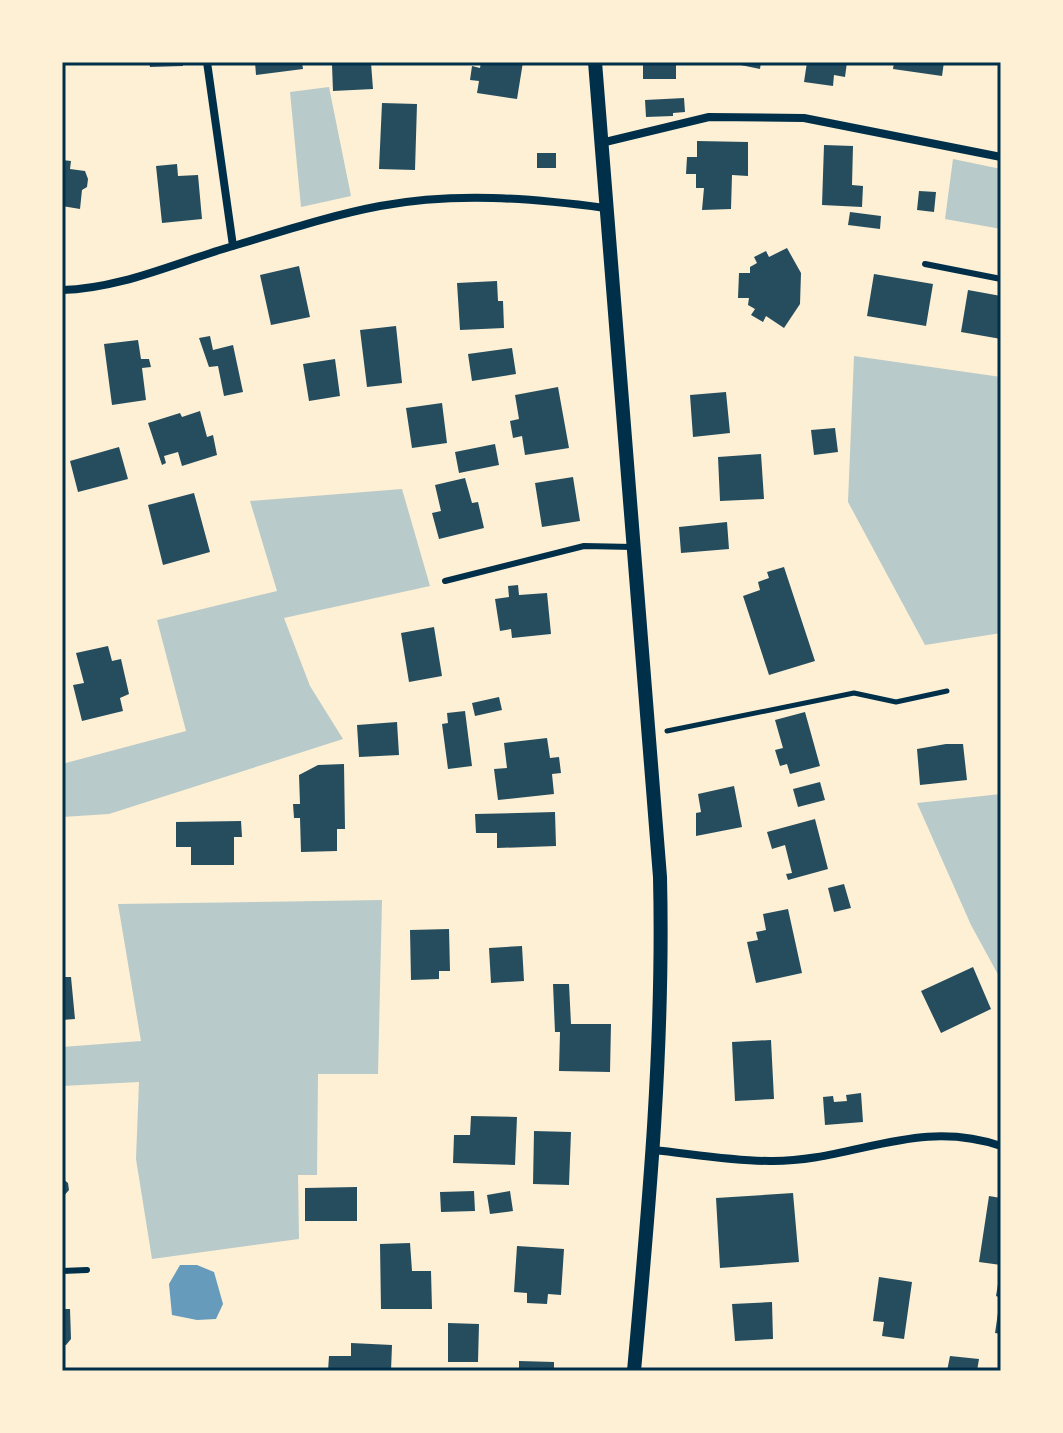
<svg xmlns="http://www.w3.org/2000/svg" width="1063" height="1433" viewBox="0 0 1063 1433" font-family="Helvetica,sans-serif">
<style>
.green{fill:#b9caca}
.water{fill:#669bbc}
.building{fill:#264d5e}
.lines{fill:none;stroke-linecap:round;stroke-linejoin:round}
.path{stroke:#003049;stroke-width:5}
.service{stroke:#003049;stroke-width:6}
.minor{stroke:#003049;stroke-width:8}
.tertiary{stroke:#003049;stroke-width:14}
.neatline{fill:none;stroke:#003049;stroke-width:3}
</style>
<rect width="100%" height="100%" fill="#fdf0d5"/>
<path class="green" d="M 329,87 L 351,196 L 301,207 L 290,92 Z
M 953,159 L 1001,169 L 1001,229 L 945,219 Z
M 854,356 L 1001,377 L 1001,633 L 925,645 L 848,502 Z
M 402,489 L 430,586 L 284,618 L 310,686 L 343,739 L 109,814 L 62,817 L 62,764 L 186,731 L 157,620 L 277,591 L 250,501 Z
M 1001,794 L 1001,980 L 971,925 L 917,803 Z
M 382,900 L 378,1074 L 318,1074 L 317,1175 L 298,1175 L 299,1239 L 152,1259 L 136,1159 L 139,1082 L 62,1086 L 62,1047 L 141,1041 L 118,904 Z"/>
<path class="water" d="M 180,1265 L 197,1265 L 214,1272 L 223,1304 L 216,1319 L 197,1320 L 172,1315 L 169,1284 Z"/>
<path class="building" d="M 149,62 L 183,62 L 183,66 L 150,67 Z
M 255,62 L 302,62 L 303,69 L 256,75 Z
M 481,62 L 523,62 L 517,99 L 477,93 L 479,81 L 470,80 L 472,66 L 480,68 Z
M 643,62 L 676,62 L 676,79 L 643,79 Z
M 726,62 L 761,62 L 760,69 Z
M 807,62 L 847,62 L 845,77 L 834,75 L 833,86 L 804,82 Z
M 894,62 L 944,62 L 942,76 L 893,69 Z
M 371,63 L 373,89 L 333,91 L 332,65 Z
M 684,98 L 685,112 L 673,113 L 673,116 L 646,117 L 645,100 Z
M 382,103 L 417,104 L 415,170 L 379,169 Z
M 697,141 L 748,142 L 748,176 L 732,175 L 731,209 L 702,210 L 704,188 L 696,188 L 696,174 L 686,174 L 687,157 L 697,157 Z
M 824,145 L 853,146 L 852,185 L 863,186 L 862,207 L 822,205 Z
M 537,153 L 556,153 L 556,168 L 537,168 Z
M 62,160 L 71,161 L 70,169 L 85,171 L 88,179 L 87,187 L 82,190 L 80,209 L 62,206 Z
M 177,164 L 178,176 L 198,175 L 202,219 L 162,223 L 156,166 Z
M 919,191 L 936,192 L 934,212 L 917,210 Z
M 850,212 L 881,216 L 880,229 L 848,225 Z
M 787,248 L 801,273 L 800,304 L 784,328 L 766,316 L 763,322 L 751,315 L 755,309 L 748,305 L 749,298 L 738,298 L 739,273 L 750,273 L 750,267 L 757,263 L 754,257 L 766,251 L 769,257 Z
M 299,266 L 310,317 L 271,325 L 260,275 Z
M 874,274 L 933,284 L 926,326 L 867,316 Z
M 497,281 L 498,301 L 503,301 L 504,328 L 460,330 L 457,283 Z
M 968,290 L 1001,296 L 1001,339 L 961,332 Z
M 396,326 L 402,383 L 367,387 L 360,330 Z
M 210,336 L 213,350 L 233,345 L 243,392 L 224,396 L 218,366 L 209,367 L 199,338 Z
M 138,340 L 141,359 L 149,359 L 151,367 L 142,368 L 146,400 L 112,405 L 104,344 Z
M 512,348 L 516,374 L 472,381 L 468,354 Z
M 335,359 L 340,396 L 309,401 L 303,364 Z
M 558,387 L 569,448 L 525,455 L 522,436 L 513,438 L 510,421 L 519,419 L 515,395 Z
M 726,392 L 730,433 L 693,437 L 690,395 Z
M 442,403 L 447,443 L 412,448 L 406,408 Z
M 200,411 L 207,437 L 213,435 L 217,455 L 182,466 L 178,452 L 164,456 L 166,463 L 162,465 L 148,423 L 180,413 L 182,417 Z
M 835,428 L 838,452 L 814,455 L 811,430 Z
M 495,444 L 499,465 L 459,473 L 455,452 Z
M 119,447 L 128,479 L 78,492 L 70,461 Z
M 761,454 L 764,499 L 720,501 L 718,457 Z
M 573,477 L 580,521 L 542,527 L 535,483 Z
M 465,478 L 472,503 L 478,502 L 484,528 L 439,539 L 432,513 L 441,511 L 435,485 Z
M 194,493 L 210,552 L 163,565 L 148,505 Z
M 727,522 L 729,549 L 681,553 L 679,527 Z
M 784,567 L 815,661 L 769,675 L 743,596 L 760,590 L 758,582 L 769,578 L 767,572 Z
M 518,585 L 519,595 L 547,593 L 551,634 L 512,638 L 511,629 L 500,631 L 495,599 L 509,597 L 508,586 Z
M 434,627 L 442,676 L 409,682 L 401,633 Z
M 108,646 L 112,661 L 121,659 L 129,694 L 120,698 L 123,711 L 82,721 L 73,685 L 84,683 L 76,653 Z
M 499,697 L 502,710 L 475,716 L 472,703 Z
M 465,711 L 472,766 L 448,769 L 442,724 L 448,723 L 447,713 Z
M 805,712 L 820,766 L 790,774 L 787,764 L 780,766 L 775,750 L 783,748 L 775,720 Z
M 397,722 L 399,755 L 359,757 L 357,725 Z
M 547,738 L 550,758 L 559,757 L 561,773 L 552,774 L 554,794 L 498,800 L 494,769 L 507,768 L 504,743 Z
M 946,744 L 963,744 L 967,780 L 920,785 L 917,749 Z
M 344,764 L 345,829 L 337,829 L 337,851 L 301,852 L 300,818 L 294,818 L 293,804 L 300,804 L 299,775 L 318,765 Z
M 820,782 L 825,800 L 798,807 L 793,789 Z
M 734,786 L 742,827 L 696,836 L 696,813 L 701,812 L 698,794 Z
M 555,812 L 556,846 L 497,848 L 497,833 L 476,833 L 475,814 Z
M 815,819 L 828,869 L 788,880 L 786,874 L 792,873 L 785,845 L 772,849 L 767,832 Z
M 241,821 L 242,837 L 234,837 L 234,865 L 191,865 L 191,847 L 176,847 L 176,822 Z
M 844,884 L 851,908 L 834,912 L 828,888 Z
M 788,909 L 802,973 L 756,983 L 747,942 L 758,940 L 756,932 L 766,930 L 763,914 Z
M 449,929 L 450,971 L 439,971 L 439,979 L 411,980 L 410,930 Z
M 522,946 L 524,981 L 491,983 L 489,948 Z
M 973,967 L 991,1009 L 941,1033 L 921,991 Z
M 62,977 L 71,977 L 75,1019 L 62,1020 Z
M 553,984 L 569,984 L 571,1024 L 611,1024 L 610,1072 L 559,1071 L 560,1032 L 555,1032 Z
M 771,1040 L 774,1099 L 735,1101 L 732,1042 Z
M 861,1093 L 863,1122 L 825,1125 L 823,1097 L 833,1096 L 834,1102 L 847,1101 L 846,1095 Z
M 471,1116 L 517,1117 L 515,1165 L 453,1163 L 454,1135 L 470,1135 Z
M 534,1131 L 571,1132 L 569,1185 L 533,1184 Z
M 62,1178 L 68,1183 L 69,1190 L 62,1198 Z
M 357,1187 L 357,1221 L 305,1221 L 305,1188 Z
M 474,1191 L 475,1211 L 441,1212 L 440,1192 Z
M 510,1191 L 513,1211 L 490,1214 L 487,1195 Z
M 793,1193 L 799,1262 L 720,1268 L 716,1198 Z
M 989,1196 L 1001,1198 L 1001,1265 L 979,1262 Z
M 410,1243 L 412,1271 L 431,1271 L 432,1309 L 381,1309 L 380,1244 Z
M 517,1246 L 564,1249 L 561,1295 L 548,1294 L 547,1304 L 527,1303 L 527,1293 L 514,1292 Z
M 879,1277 L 912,1282 L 904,1339 L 882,1336 L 884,1322 L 873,1321 Z
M 999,1278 L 1001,1278 L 1001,1298 L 996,1296 Z
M 772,1302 L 773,1339 L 735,1341 L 732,1304 Z
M 999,1306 L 1001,1307 L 1001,1334 L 995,1333 Z
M 62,1309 L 70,1309 L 71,1339 L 66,1345 L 62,1345 Z
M 448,1323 L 479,1324 L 478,1362 L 448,1362 Z
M 351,1343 L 392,1345 L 391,1371 L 328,1371 L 329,1356 L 351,1356 Z
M 950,1356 L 979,1359 L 977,1371 L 947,1371 Z
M 519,1361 L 554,1362 L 554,1371 L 500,1371 L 500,1368 L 519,1368 Z"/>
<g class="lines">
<path class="path" d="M 667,731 L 854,693 L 896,702 L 947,691"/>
<path class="service" d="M 925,264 L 1001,279
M 445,581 L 584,546 L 633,547
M 62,1271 L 87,1270"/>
<path class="minor" d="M 207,62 L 233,246
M 601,143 L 709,117 L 804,118 L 1001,157
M 62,290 C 120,289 177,262 233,246 C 280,232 332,215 380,206 C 455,192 530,198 605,208
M 654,1150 C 692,1154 732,1161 770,1161 C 852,1162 916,1117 1001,1146"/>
<path class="tertiary" d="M 595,62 L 660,877 C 664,1043 649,1206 634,1371"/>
</g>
<rect width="1063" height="1433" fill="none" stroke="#fdf0d5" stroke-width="128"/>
<rect x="64" y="64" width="935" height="1305" class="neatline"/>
</svg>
